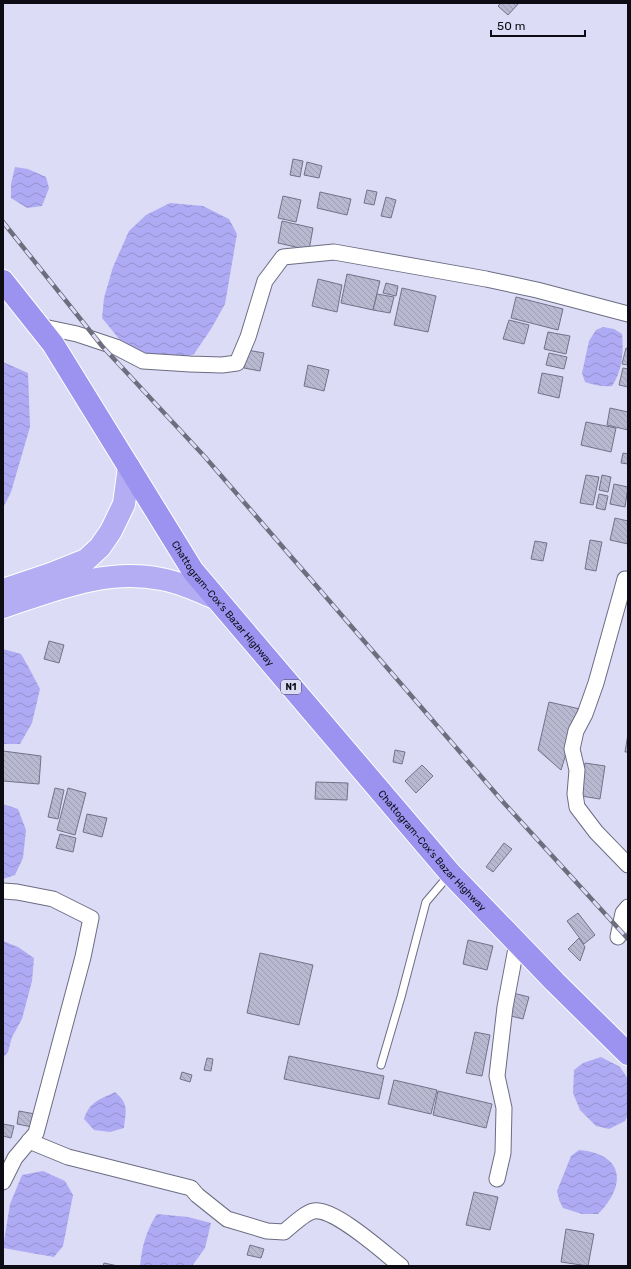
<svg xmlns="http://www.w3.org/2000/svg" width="631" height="1269" font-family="Rubik,sans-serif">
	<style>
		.water { fill: url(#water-waves) }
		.building { fill: url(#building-back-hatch); stroke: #727289 }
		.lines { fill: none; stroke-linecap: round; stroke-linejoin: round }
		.service-casing { stroke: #6c6c83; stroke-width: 9 }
		.minor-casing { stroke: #6c6c83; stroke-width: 17 }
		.primary-casing { stroke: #fff; stroke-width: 24 }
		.trunk-casing { stroke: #fff; stroke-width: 24 }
		.service { stroke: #fff; stroke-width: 7 }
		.minor { stroke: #fff; stroke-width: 15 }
		.primary { stroke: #b5adf4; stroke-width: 22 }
		.trunk { stroke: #9c92f0; stroke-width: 22 }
		.rail-casing { stroke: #6e6e7f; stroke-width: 4.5 }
		.rail { stroke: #dcdcf6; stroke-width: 3; stroke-dasharray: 9; stroke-linecap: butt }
		.labels { text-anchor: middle; stroke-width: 3; stroke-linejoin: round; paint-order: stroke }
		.shield { fill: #dcdcf6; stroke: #4b4a58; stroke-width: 1 }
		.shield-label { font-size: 9px; font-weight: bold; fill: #0d0c15 }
		.street-label { font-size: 10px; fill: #0d0c15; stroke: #dcdcf6 }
	</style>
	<defs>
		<pattern id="water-waves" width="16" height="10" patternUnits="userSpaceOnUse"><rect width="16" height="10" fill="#aeaaf3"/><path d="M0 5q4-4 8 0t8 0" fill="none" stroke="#9491cf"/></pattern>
		<pattern id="building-back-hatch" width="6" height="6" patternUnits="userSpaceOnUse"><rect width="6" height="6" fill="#b8b8d1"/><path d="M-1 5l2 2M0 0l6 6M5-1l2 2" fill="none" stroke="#9d9db3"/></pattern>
	</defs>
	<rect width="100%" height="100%" fill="#dcdcf6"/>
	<!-- water -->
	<g class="water">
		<path d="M 15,167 L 28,169 L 46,177 L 49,188 L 42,206 L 27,208 L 11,198 L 11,184 Z"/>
		<path d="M 170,203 L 203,206 L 229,219 L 237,234 L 225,304 L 211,329 L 194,354 L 175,361 L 148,359 L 120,340 L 102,318 L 104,298 L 113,267 L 129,231 L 146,215 Z"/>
		<path d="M 603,327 L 614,329 L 622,334 C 624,351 622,372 612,386 C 602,387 594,385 585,382 L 582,373 L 589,341 L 596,330 Z"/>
		<path d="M 3,362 L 28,373 L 30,427 L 11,492 L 3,508 Z"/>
		<path d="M 3,649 L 21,654 L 29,668 L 40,689 L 32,723 L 20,744 L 3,744 Z"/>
		<path d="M 3,804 L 18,809 L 26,830 L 23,858 L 15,875 L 3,879 Z"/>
		<path d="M 3,941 L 18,947 L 34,958 L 32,981 L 22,1019 L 12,1037 L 8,1052 L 3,1058 Z"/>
		<path d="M 601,1057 L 620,1067 L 628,1079 L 628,1115 L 625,1121 L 609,1129 L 596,1126 L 580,1110 L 573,1093 L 574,1070 L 583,1063 Z"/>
		<path d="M 115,1092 C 129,1104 126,1110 124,1128 L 110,1132 L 94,1130 L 84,1119 C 90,1101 99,1100 115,1092 Z"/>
		<path d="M 579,1150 C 624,1154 627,1185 598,1214 L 582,1214 L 563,1208 L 559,1200 L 557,1191 L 571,1156 Z"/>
		<path d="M 43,1171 L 65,1181 L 73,1195 L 63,1246 L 54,1257 L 3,1248 L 10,1204 L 22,1175 Z"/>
		<path d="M 157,1214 L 188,1217 L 211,1223 L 205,1248 L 192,1266 L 140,1266 C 142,1246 146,1231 157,1214 Z"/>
	</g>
	<!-- building -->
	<g class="building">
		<path d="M 501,3 L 519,3 L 508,15 L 498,6 Z"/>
		<path d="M 293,159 L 303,161 L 300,177 L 290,175 Z"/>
		<path d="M 307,162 L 322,166 L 319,178 L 304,175 Z"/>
		<path d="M 367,190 L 377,192 L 374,205 L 364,203 Z"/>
		<path d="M 320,192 L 351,199 L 347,215 L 317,208 Z"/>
		<path d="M 283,196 L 301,200 L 296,222 L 278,218 Z"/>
		<path d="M 386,197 L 396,200 L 391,218 L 381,216 Z"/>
		<path d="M 282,221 L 313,228 L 309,250 L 278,243 Z"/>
		<path d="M 347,274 L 380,281 L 373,310 L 341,303 Z"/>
		<path d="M 318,279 L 342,285 L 337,312 L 312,306 Z"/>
		<path d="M 386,283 L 398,286 L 396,296 L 383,293 Z"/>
		<path d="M 402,288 L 436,296 L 428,332 L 394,325 Z"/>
		<path d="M 377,294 L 394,297 L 390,313 L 373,310 Z"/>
		<path d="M 516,297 L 563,309 L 558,330 L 511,318 Z"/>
		<path d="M 509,320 L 529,325 L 524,344 L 503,339 Z"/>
		<path d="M 548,332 L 570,336 L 566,354 L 544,349 Z"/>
		<path d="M 626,348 L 628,349 L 628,365 L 622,364 Z"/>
		<path d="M 247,350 L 264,353 L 260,371 L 244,368 Z"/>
		<path d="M 549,353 L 567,357 L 564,369 L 546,365 Z"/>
		<path d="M 308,365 L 329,370 L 324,391 L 304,386 Z"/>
		<path d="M 623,368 L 628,369 L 628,387 L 619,385 Z"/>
		<path d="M 542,373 L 563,377 L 559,398 L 538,393 Z"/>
		<path d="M 610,408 L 628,412 L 628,430 L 607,425 Z"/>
		<path d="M 586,422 L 616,428 L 611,452 L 581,445 Z"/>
		<path d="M 623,453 L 628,454 L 628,464 L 621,463 Z"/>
		<path d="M 586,475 L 599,477 L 593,505 L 580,503 Z"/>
		<path d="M 602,475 L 611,477 L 608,492 L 599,490 Z"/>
		<path d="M 614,484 L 628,487 L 625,507 L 610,504 Z"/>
		<path d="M 599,494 L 608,496 L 605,510 L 596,508 Z"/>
		<path d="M 615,518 L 628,521 L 628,544 L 610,540 Z"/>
		<path d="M 590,540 L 602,542 L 596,571 L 585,569 Z"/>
		<path d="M 535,541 L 547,543 L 543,561 L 531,559 Z"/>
		<path d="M 49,641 L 64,645 L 59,663 L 44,659 Z"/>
		<path d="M 549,702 L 580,709 L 561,770 L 538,750 Z"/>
		<path d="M 628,734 L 628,752 L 625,752 Z"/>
		<path d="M 395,750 L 405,752 L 402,764 L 393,762 Z"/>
		<path d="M 3,751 L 41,756 L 39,784 L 3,781 Z"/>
		<path d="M 585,763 L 605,766 L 600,799 L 581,796 Z"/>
		<path d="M 422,765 L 433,776 L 416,793 L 405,781 Z"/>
		<path d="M 316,782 L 348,783 L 347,800 L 315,799 Z"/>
		<path d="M 55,788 L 64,790 L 58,819 L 48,817 Z"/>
		<path d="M 68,788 L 86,793 L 75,835 L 57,830 Z"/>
		<path d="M 87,814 L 107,818 L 102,837 L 83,832 Z"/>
		<path d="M 60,834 L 76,838 L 73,852 L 56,848 Z"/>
		<path d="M 504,843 L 512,849 L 493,872 L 486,867 Z"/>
		<path d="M 578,913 L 595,935 L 584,944 L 567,921 Z"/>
		<path d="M 579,938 L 585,947 L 580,961 L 568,949 Z"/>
		<path d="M 468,940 L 493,946 L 487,970 L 463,964 Z"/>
		<path d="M 260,953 L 313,965 L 299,1025 L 247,1013 Z"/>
		<path d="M 513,993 L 529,997 L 523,1019 L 507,1015 Z"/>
		<path d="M 475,1032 L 490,1035 L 482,1076 L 466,1073 Z"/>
		<path d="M 289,1056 L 384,1076 L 379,1099 L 284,1079 Z"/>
		<path d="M 207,1058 L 213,1059 L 211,1071 L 204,1070 Z"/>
		<path d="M 182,1072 L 192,1075 L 190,1082 L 180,1079 Z"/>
		<path d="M 394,1080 L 437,1090 L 431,1114 L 388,1104 Z"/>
		<path d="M 438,1091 L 492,1104 L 486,1128 L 433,1115 Z"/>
		<path d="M 19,1111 L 35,1114 L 32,1127 L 17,1124 Z"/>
		<path d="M 3,1124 L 14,1126 L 11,1138 L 3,1136 Z"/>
		<path d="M 474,1192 L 498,1197 L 490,1230 L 466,1225 Z"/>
		<path d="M 566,1229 L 594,1234 L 588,1266 L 561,1262 Z"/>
		<path d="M 250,1245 L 264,1249 L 261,1258 L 247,1255 Z"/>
		<path d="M 104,1263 L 118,1266 L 103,1266 Z"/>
	</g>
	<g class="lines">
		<!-- service casing -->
		<g class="service-casing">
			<path id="service" d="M 381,1065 L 401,997 L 426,902 L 449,875"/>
		</g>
		<!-- minor casing -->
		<g class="minor-casing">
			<g id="minor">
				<path d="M 39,326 L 77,334 L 116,347 L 143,361 L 190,364 L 222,365 L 237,363 L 248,337 L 265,281 L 283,257 L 334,252 L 486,279 L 537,290 L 628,314"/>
				<path d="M 625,579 L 596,683 L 585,714 L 576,731 L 572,749 L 577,770 L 575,794 L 577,807 L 596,832 L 628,865"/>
				<path d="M 3,891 L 17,892 L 53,899 L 91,918 L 83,957 L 36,1133 L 15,1158 L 3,1182"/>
				<path d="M 618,937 L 623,913 L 628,907"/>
				<path d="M 29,1141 L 68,1157 L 191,1188 L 197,1195 L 227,1219 L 267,1231 L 284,1232 C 291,1226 306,1212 314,1211 C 335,1208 384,1253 401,1266"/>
				<path d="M 497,1179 L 503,1153 L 504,1108 L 497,1076 L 505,1007 L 517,943"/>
			</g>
		</g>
		<!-- primary casing -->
		<g class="primary-casing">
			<g id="primary">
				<path d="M 3,590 L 51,574 L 86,560 L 100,547 L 111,531 L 124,504 L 129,467"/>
				<path d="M 3,607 C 54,590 106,568 161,579 C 180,582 198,591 215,598"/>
			</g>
		</g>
		<!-- trunk casing -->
		<g class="trunk-casing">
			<g id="trunk">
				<path id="s1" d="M 3,281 L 53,344 L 193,571 L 450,873 L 555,982 L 628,1054"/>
			</g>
		</g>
		<!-- service -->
		<use href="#service" class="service"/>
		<!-- minor -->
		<use href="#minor" class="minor"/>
		<!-- primary -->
		<use href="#primary" class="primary"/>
		<!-- trunk -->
		<use href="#trunk" class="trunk"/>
		<!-- rail casing -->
		<g class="rail-casing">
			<path id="rail" d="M 3,222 L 102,346 L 205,457 L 504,803 L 628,939"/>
		</g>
		<!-- rail -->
		<use href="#rail" class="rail"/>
	</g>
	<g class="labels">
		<!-- shield labels -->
		<rect class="shield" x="281" y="680" width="20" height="14" rx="3"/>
		<g class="shield-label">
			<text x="291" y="690">N1</text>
		</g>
		<!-- street labels -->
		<g class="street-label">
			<text dy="4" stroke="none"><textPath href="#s1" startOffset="391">Chattogram-Cox's Bazar Highway</textPath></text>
			<text dy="4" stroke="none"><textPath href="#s1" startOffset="715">Chattogram-Cox's Bazar Highway</textPath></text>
		</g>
	</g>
	<!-- border -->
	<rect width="631" height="1269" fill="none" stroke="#0d0c15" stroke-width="8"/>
	<!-- scale -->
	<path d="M491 30v6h94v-6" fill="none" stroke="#0d0c15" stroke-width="2"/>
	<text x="497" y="30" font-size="12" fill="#0d0c15" stroke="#dcdcf6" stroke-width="3" paint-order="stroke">50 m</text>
</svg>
